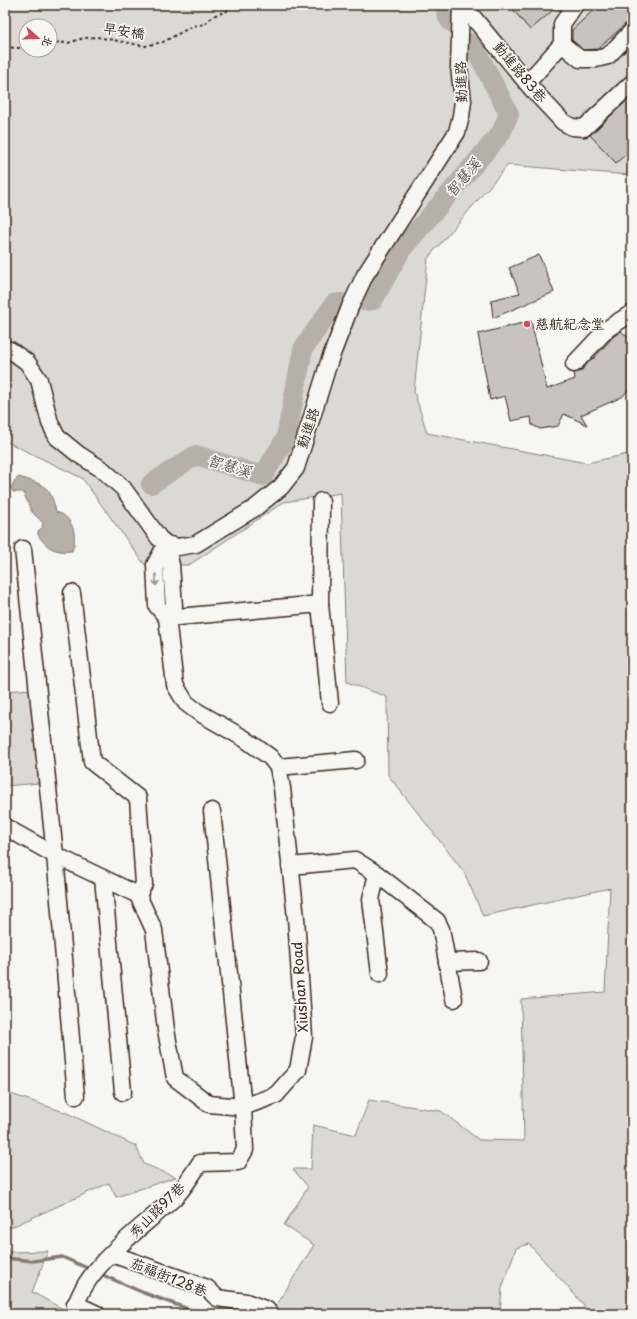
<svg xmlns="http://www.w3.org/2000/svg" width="637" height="1319" font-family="'Playpen Sans','LXGW WenKai TC',sans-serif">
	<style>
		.green { fill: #dad9d3; stroke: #8a8278; fill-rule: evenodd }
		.water { fill: #b6b0a9; stroke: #857a71 }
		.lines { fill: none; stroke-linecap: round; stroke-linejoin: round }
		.stream { stroke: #857a71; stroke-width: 3.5 }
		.river { stroke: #b6b0a9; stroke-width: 20 }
		.building { fill: #c8c3be; stroke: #3b2a1e }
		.minor-casing { stroke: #3b2a1e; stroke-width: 19 }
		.path { stroke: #3b2a1e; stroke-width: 2; stroke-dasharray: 3 3; stroke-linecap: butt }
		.minor { stroke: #f6f6f2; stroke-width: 16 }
		.oneway { stroke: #989088 }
		.poi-dot { fill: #d1495b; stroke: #f6f6f2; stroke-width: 1.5 }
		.labels { text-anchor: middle; stroke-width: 3.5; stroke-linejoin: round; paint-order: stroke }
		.street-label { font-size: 14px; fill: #3b2a1e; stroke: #f6f6f2 }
		.poi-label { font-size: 14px; fill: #3b2a1e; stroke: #f6f6f2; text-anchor: start }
		.water-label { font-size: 15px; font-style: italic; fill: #605248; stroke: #f6f6f2 }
	</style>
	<rect width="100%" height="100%" fill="#f6f6f2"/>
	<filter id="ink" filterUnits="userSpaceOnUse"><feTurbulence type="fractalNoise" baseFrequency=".025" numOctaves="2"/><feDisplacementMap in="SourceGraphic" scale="8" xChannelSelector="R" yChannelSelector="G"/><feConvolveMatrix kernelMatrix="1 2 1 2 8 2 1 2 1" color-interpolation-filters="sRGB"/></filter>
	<g filter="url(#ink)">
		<!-- green -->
		<g class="green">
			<path d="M 5,5 L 632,5 L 632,179 L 629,175 L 508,165 L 428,258 L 414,391 L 427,433 L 587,463 L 632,453 L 632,1314 L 585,1314 L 584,1305 L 529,1244 L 516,1248 L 502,1288 L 500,1314 L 218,1314 L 229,1292 L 276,1306 L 314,1245 L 284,1225 L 308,1187 L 293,1169 L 311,1169 L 313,1125 L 356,1135 L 369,1100 L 441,1111 L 479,1140 L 524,1141 L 521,999 L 605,992 L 610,888 L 483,916 L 464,872 L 388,775 L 387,697 L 347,682 L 341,493 L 284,502 L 189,565 L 145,565 L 82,478 L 5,441 ZM 26,26 L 50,26 L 50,50 L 26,50 Z"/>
			<path d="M 32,689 L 40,783 L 5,786 L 5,691 Z"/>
			<path d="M 5,1092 L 67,1113 L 136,1146 L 144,1164 L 176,1177 L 116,1197 L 109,1183 L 5,1230 Z"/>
			<path d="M 5,1240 L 9,1252 L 48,1251 L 32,1292 L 72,1314 L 5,1314 Z"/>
		</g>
		<!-- water -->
		<path class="water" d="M 19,477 C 44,485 50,484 56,512 C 73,516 78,536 72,551 C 55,553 47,548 38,535 L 38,531 L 42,528 L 43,523 L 32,512 L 23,492 L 13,492 L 11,488 L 15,480 Z"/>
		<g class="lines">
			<!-- stream -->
			<g class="stream">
				<path d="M 5,1258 L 33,1261 L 62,1257 L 85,1267"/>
				<path d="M 105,1276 L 144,1293 L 202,1314"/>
			</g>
			<!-- river -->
			<g class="river">
				<path d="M 445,5 L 447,16 L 451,22"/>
				<path d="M 364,301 L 373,300 L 401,250 L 501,133 L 509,114 L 478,54 L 469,43"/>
				<path d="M 151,484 L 196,455 L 263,476 L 286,438 L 303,349 L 334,304 L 341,303"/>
			</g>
		</g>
		<!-- building -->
		<g class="building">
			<path d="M 509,5 L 559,5 L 530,30 Z"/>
			<path d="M 599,5 L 632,5 L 632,18 L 598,49 L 583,50 L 572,40 L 572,30 Z"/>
			<path d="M 632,96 L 632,149 L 616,163 L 590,135 Z"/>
			<path d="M 539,255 L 554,292 L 493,318 L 491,300 L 520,293 L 509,268 Z"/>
			<path d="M 531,321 L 547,389 L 575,379 L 574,373 L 581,371 L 592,358 L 593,359 L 614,336 L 621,331 L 632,341 L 632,386 L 622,397 L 581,415 L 587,425 L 564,414 L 558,426 L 540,429 L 532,425 L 531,417 L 511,421 L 505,396 L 490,400 L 478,334 Z"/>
		</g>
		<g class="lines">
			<!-- minor casing -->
			<g class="minor-casing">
				<g id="minor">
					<path d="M 463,5 L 532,89 L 563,122 L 572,127 L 584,128 L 632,83"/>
					<path d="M 562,44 L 580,59 L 596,59 L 608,56 L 632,31"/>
					<path d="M 527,83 L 562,44 L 562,24 L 575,5"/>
					<path d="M 5,349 L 10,350 L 27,362 L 39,380 L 50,423 L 57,437 L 78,454 L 103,470 L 123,488 L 159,538 L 166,544 L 178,547 L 196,544 L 255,508 L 281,487 L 296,468 L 329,362 L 350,307 L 365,275 L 457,132 L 461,116 L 463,101 L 459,67 L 461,5"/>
					<path d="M 574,364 L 607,329 L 632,313"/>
					<path d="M 321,501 L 320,604 L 330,703"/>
					<path d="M 166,544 L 171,565 L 174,606 L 167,618"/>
					<path d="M 23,549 L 55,855 L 76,1096"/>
					<path d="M 72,593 L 92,762 L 138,798 L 144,884 L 138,895"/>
					<path d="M 167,618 L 320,604"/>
					<path d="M 278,767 L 356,760"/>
					<path d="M 5,827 L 55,855 L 138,895 L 154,930 L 166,1030 L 175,1078 L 209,1104 L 243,1107 L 276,1095 L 298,1070 L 304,1037 L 296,918 L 282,788 L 278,767 L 270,757 L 245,739 L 198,712 L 186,703 L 175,685 L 167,618 L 157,606 L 155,565 L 166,544"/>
					<path d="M 290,866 L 355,860 L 377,874 L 437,921 L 441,929 L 454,999"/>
					<path d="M 377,874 L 371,899 L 380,974"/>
					<path d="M 103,878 L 123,1092"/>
					<path d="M 447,962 L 479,961"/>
					<path d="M 112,1254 L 207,1288 L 217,1298 L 246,1302 L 267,1310 L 270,1314"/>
					<path d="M 75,1304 L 97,1314"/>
					<path d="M 74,1314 C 81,1267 145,1227 177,1195 C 186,1185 193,1173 200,1163 L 238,1162 L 245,1150 L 243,1107 L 212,811"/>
				</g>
			</g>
			<!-- path -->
			<g class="path">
				<path d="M 50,42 L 68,43 L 84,38 L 97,37 L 145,46 L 163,42 L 193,26 L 205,24 L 213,16 L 227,11 L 231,5"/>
				<path d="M 5,47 L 19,48 L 26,47"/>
			</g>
			<!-- minor -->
			<use href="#minor" class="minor"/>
		</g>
		<!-- one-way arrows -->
		<defs><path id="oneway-shaft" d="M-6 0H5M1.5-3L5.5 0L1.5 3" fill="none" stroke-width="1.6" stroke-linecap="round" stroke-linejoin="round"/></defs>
		<use class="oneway" href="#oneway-shaft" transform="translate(156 580) rotate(88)"/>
	</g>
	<!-- markers -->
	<circle class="poi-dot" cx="527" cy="324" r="4"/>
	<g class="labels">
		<!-- street labels -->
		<g class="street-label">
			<text transform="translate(124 31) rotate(8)" y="5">早安橋</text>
			<text transform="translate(520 72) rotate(50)" y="5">勤進路83巷</text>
			<text transform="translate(461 82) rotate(-92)" y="5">勤進路</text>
			<text transform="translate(308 428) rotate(-72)" y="5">勤進路</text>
			<text transform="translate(300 987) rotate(-94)" y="5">Xiushan Road</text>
			<text transform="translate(157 1210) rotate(-45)" y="5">秀山路97巷</text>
			<text transform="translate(169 1277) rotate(22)" y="5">茄福街128巷</text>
		</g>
		<!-- poi labels -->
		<g class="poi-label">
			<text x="535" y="329">慈航紀念堂</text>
		</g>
		<!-- water labels -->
		<g class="water-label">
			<text transform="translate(463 178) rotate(-50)" y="5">智慧溪</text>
			<text transform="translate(229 466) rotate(17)" y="5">智慧溪</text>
		</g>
	</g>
	<!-- margin -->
	<rect width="637" height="1319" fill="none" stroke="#f6f6f2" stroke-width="20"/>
	<rect x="10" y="10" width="617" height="1299" fill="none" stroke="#3b2a1e" stroke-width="1.5" filter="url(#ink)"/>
	<!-- north arrow -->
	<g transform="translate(38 38) rotate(110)"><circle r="19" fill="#f6f6f2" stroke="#aba49d"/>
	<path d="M0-3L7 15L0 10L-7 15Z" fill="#d1495b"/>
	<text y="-6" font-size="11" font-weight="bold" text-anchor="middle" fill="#3b2a1e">北</text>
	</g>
</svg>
